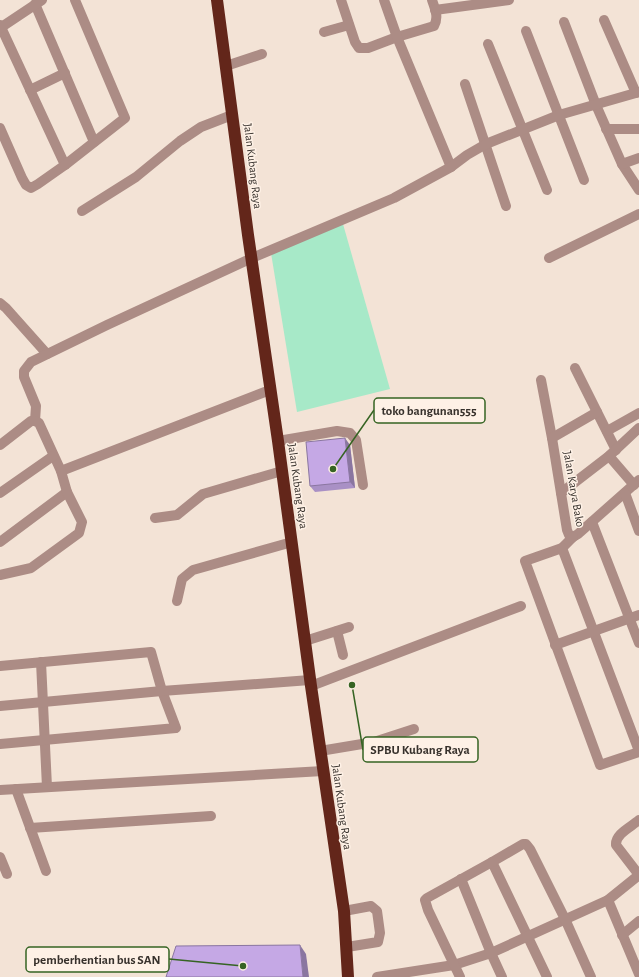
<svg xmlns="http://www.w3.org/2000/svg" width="639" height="977" font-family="'Alegreya Sans',sans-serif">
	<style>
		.green { fill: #a7e9c8 }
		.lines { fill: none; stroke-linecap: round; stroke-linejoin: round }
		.minor { stroke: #ac8c85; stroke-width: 10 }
		.highway { stroke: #63261a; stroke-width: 12 }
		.wall { fill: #a990c5 }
		.shaded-wall { fill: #8a76a0 }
		.building { fill: #c5a8e5; stroke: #8a76a0 }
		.labels { text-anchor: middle; stroke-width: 3; stroke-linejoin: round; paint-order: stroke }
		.street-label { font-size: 12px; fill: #37312c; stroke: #fef1e6 }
		.leader { fill: none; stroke: #366423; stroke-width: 1.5 }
		.callout-dot { fill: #366423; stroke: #fef1e6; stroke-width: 1.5 }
		.callout { fill: #fef1e6; stroke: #366423; stroke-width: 1.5 }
		.callout-label { font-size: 13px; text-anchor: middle; font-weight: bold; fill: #37312c }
	</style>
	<rect width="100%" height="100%" fill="#f3e3d6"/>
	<!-- green -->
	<path class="green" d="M 343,224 L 390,389 L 297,412 L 271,253 Z"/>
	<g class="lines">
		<!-- minor -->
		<g class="minor">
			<path d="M 341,0 L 355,42 L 359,48 L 368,48 L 397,37 L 434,26 C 439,17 435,9 432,0"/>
			<path d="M 384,0 L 397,37 L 451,167"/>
			<path d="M 35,4 L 94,142"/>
			<path d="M 435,10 L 509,0"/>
			<path d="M 604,20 L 636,93"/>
			<path d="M 564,22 L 596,105 L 622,164 L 639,190"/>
			<path d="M 0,25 L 65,165"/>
			<path d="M 0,28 L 42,0"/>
			<path d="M 526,31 L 584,180"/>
			<path d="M 324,32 L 349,25"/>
			<path d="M 488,44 L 547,190"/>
			<path d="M 226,66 L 262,54"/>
			<path d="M 465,84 L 506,206"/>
			<path d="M 30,90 L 65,73"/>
			<path d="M 0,128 L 22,178 L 26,185 L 31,188 L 38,184 L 65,165 L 125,118 L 75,0"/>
			<path d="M 606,129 L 639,129"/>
			<path d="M 622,164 L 639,158"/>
			<path d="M 82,211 L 136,177 L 180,141 L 201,127 L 232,115"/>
			<path d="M 549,258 L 639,214"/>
			<path d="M 0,303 L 6,308 L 47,354"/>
			<path d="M 575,368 L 616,450"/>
			<path d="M 541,380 L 552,438 L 567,530 L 569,535 L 573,537 L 578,534 L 639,480"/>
			<path d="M 35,421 L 36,406 L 24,377 L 24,371 L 31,362 L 107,325 L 252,258 L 394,198 L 451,167 L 467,155 L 486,144 L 559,115 L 639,92"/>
			<path d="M 607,431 L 639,413"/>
			<path d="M 552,438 L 597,412"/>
			<path d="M 278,441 L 337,431 L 350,433 L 356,440 L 363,485"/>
			<path d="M 0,445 L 31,421 L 35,421 L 39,423 L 61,471 L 270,390"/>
			<path d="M 609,456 L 634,485"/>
			<path d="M 0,493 L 53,456"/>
			<path d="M 561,493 L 609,456 L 639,428"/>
			<path d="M 625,493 L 639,531"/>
			<path d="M 155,518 L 177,515 L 203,494 L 282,471"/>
			<path d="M 592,522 L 639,643"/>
			<path d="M 573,537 L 562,548 L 525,561 L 600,765 L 639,752"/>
			<path d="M 0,542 L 67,492"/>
			<path d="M 562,548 L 639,751"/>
			<path d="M 0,575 L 31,568 L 79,533 L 82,522 L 67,492 L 61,471"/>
			<path d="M 177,601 L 182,579 L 193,570 L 292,542"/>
			<path d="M 337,631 L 343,655"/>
			<path d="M 305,641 L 349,627"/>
			<path d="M 555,645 L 639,615"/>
			<path d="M 41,662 L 47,787"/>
			<path d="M 0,666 L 151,652 L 162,691 L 176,728 L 0,744"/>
			<path d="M 311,686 L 521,606"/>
			<path d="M 0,706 L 162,691 L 310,680"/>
			<path d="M 320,751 L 374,742 L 414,729"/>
			<path d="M 16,789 L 46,871"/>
			<path d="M 0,790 L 323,771"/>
			<path d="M 30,828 L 211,816"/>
			<path d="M 0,857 L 7,874"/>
			<path d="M 492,862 L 547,977"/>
			<path d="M 639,875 L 616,845 C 615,834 631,827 639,820"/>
			<path d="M 461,879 L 491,953 L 502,977"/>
			<path d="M 608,900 L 639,974"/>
			<path d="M 344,911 L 371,906 L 377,911 L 380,933 L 378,942 L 347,947"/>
			<path d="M 622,935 L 639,921"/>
			<path d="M 377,977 L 454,965 L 491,953 L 608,900 L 639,875"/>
			<path d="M 460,977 L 428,910 L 425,900 L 427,898 L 492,862 L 523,844 L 526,844 L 530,849 L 565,919 L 591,977"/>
		</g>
		<!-- highway -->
		<path class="highway" d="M 217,0 L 248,235 L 278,441 L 311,686 L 344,911 L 348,977"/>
	</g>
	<!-- wall -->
	<path class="wall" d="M 350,445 L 355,488 L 315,492 L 310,486 Z"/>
	<!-- shaded-wall -->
	<g class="shaded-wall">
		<path d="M 345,438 L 350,445 L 355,488 L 350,482 Z"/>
		<path d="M 300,945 L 306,954 L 309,977 L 303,977 Z"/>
	</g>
	<!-- building -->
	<g class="building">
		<path d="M 345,438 L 350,482 L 310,486 L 306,442 Z"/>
		<path d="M 300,945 L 303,977 L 166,977 L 176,946 Z"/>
	</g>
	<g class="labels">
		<!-- street labels -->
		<g class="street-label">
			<text transform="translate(253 166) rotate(83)" y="4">Jalan Kubang Raya</text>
			<text transform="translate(298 486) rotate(82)" y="4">Jalan Kubang Raya</text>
			<text transform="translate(574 489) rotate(80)" y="4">Jalan Karya Bako</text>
			<text transform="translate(342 807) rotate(82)" y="4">Jalan Kubang Raya</text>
		</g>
	</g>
	<!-- callouts -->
	<path class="leader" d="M333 469L374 410M352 685L363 750M243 966L169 959"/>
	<g class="callout-dot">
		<circle cx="333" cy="469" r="4"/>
		<circle cx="352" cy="685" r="4"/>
		<circle cx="243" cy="966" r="4"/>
	</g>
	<g class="callout">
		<rect x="374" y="398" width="111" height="25" rx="4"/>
		<rect x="363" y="737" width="115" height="25" rx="4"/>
		<rect x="26" y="947" width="143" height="25" rx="4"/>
	</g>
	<g class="callout-label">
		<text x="429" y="415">toko bangunan555</text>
		<text x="420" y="754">SPBU Kubang Raya</text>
		<text x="97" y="964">pemberhentian bus SAN</text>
	</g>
</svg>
